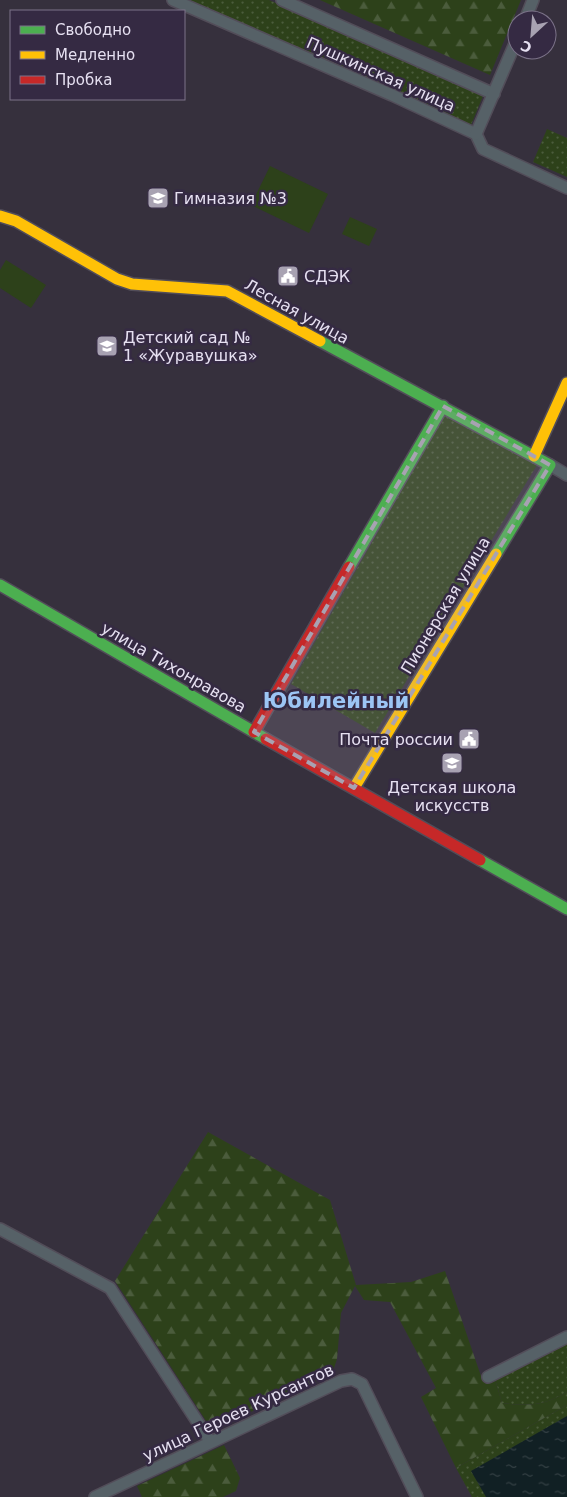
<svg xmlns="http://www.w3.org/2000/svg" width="567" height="1497" font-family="'DejaVu Sans',sans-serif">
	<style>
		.grass { fill: url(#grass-dots) }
		.forest { fill: url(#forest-firs) }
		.pitch { fill: #2d411a }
		.water { fill: url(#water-ripples) }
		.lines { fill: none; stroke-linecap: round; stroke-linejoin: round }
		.street-casing { stroke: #524d59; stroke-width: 14 }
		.fast-casing { stroke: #524d59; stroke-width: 14 }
		.slow-casing { stroke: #524d59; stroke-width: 14 }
		.jam-casing { stroke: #524d59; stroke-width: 14 }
		.street { stroke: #566167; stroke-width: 11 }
		.fast { stroke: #4caf50; stroke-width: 11 }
		.slow { stroke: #ffc107; stroke-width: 11 }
		.jam { stroke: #c62828; stroke-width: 11 }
		.marked { fill: #a8a2b2; fill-opacity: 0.2; stroke: #a8a2b2; stroke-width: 4; stroke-dasharray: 10 6; stroke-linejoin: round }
		.labels { text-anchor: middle; stroke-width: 5; stroke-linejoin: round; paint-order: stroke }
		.street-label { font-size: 16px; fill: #e6e0f1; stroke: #352a43 }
		.poi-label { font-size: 16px; fill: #e6e0f1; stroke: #352a43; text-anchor: start }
		.district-label { font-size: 21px; font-weight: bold; fill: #9cc5f4; stroke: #352a43 }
	</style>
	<defs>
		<pattern id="grass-dots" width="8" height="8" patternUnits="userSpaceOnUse" patternTransform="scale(1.25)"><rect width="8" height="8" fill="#2d411a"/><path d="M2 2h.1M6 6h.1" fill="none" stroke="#4b5c3c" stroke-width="1.8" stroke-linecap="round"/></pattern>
		<pattern id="forest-firs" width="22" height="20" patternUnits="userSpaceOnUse" patternTransform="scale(1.25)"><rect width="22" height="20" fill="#2d411a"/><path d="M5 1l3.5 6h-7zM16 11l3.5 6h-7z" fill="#4b5c3c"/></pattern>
		<pattern id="water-ripples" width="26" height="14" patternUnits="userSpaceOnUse" patternTransform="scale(1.25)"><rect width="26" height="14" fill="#112024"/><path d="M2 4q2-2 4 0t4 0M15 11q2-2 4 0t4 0" fill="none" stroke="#344044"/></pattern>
	</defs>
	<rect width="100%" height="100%" fill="#36303d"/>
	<!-- grass -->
	<g class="grass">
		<path d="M 187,0 L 269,0 L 483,96 L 471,125 L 395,89 Z"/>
		<path d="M 547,129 L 567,138 L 567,177 L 533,162 Z"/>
		<path d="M 446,413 L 537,465 L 375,733 L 291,684 Z"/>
		<path d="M 567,1340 L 567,1392 C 543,1406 529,1406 502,1403 L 494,1376 Z"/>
		<path d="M 567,1405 L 567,1497 L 472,1497 L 456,1468 Z"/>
	</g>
	<!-- forest -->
	<g class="forest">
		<path d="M 320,0 L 521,0 L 490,75 Z"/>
		<path d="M 208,1132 L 330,1200 L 356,1285 L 411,1282 L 445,1271 L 482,1379 L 494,1376 L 502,1403 C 529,1406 543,1406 567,1392 L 567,1405 L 456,1468 L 421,1397 L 436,1388 L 390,1302 L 364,1300 L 355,1286 L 341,1313 L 337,1359 L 332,1374 L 212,1430 L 115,1281 Z"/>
		<path d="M 224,1445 L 240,1478 L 236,1491 L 223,1497 L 142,1497 L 137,1486 Z"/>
	</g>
	<!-- pitch -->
	<g class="pitch">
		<path d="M 270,166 L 328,194 L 309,233 L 251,205 Z"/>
		<path d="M 350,217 L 377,229 L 369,246 L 342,234 Z"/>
		<path d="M 6,260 L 46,285 L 31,308 L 0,288 L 0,270 Z"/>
	</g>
	<!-- water -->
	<path class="water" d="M 567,1416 L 567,1497 L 486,1497 L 471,1471 Z"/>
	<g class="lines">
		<!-- street casing -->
		<g class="street-casing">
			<g id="street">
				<path d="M 173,0 L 392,95 L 476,134 L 483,149 L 567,188"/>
				<path d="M 282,0 L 494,94"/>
				<path d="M 525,20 L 533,0"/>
				<path d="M 476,134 L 517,39"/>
				<path d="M 550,465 L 567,475"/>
				<path d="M 0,1229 L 110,1288 L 210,1441"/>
				<path d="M 488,1377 L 567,1337"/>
				<path d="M 95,1497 L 341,1381 L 352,1379 L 362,1384 L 417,1497"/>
			</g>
		</g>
		<!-- fast casing -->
		<g class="fast-casing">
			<g id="fast">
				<path d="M 320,341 L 550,465 L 496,554"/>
				<path d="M 349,567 L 443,406"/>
				<path d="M 0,585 L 266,739"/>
				<path d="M 480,860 L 567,909"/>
			</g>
		</g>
		<!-- slow casing -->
		<g class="slow-casing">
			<g id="slow">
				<path d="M 0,216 L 16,221 L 117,279 L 132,284 L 227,291 L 320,341"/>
				<path d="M 534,456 L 567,383"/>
				<path d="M 354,788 L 496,554"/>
			</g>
		</g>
		<!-- jam casing -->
		<g class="jam-casing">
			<g id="jam">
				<path d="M 254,732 L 349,567"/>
				<path d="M 266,739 L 480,860"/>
			</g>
		</g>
		<!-- street -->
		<use href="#street" class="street"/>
		<!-- fast -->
		<use href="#fast" class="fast"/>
		<!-- slow -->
		<use href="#slow" class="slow"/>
		<!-- jam -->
		<use href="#jam" class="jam"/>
	</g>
	<!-- marked area -->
	<path class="marked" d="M 443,406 L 550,465 L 354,788 L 254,732 Z"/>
	<!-- icons -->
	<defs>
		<g id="school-square" transform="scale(1.125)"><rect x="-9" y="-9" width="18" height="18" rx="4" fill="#a8a2b2" stroke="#352a43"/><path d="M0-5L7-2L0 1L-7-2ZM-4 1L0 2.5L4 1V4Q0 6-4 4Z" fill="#fff"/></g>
		<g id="civic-square" transform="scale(1.125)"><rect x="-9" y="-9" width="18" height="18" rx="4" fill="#a8a2b2" stroke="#352a43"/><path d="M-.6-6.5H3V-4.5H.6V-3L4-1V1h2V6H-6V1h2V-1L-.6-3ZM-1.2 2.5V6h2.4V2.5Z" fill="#fff"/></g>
	</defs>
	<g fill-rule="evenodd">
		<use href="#school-square" x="158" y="198"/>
		<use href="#civic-square" x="288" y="276"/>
		<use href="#school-square" x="107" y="346"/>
		<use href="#civic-square" x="469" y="739"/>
		<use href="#school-square" x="452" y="763"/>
	</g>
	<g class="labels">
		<!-- street labels -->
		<g class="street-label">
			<text transform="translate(381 74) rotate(24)" y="6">Пушкинская улица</text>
			<text transform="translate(297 311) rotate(29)" y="6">Лесная улица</text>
			<text transform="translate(445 605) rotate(-59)" y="6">Пионерская улица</text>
			<text transform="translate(174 667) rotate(30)" y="6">улица Тихонравова</text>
			<text transform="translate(238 1412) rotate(-25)" y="6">улица Героев Курсантов</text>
		</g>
		<!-- poi labels -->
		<g class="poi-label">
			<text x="174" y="204">Гимназия №3</text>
			<text x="304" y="282">СДЭК</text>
			<text x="123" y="343">Детский сад №<tspan x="123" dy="18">1 «Журавушка»</tspan></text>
			<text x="453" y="745" text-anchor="end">Почта россии</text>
			<text x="452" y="793" text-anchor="middle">Детская школа<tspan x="452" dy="18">искусств</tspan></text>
		</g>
		<!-- district labels -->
		<g class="district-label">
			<text x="336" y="708">Юбилейный</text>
		</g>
	</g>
	<!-- legend -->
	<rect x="10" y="10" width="175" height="90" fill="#352a43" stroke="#7c7389"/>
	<rect x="20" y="26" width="25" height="8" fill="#4caf50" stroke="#7c7389"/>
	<text x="55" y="35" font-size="15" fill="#e6e0f1">Свободно</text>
	<rect x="20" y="51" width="25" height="8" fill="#ffc107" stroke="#7c7389"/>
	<text x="55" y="60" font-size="15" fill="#e6e0f1">Медленно</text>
	<rect x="20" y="76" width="25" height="8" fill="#c62828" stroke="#7c7389"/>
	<text x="55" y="85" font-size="15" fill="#e6e0f1">Пробка</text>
	<!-- north arrow -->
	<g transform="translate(532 35) rotate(206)"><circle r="24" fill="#352a43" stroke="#7c7389"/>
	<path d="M0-4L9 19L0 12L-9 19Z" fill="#a8a2b2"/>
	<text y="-8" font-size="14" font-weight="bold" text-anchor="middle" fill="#e6e0f1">С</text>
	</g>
</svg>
